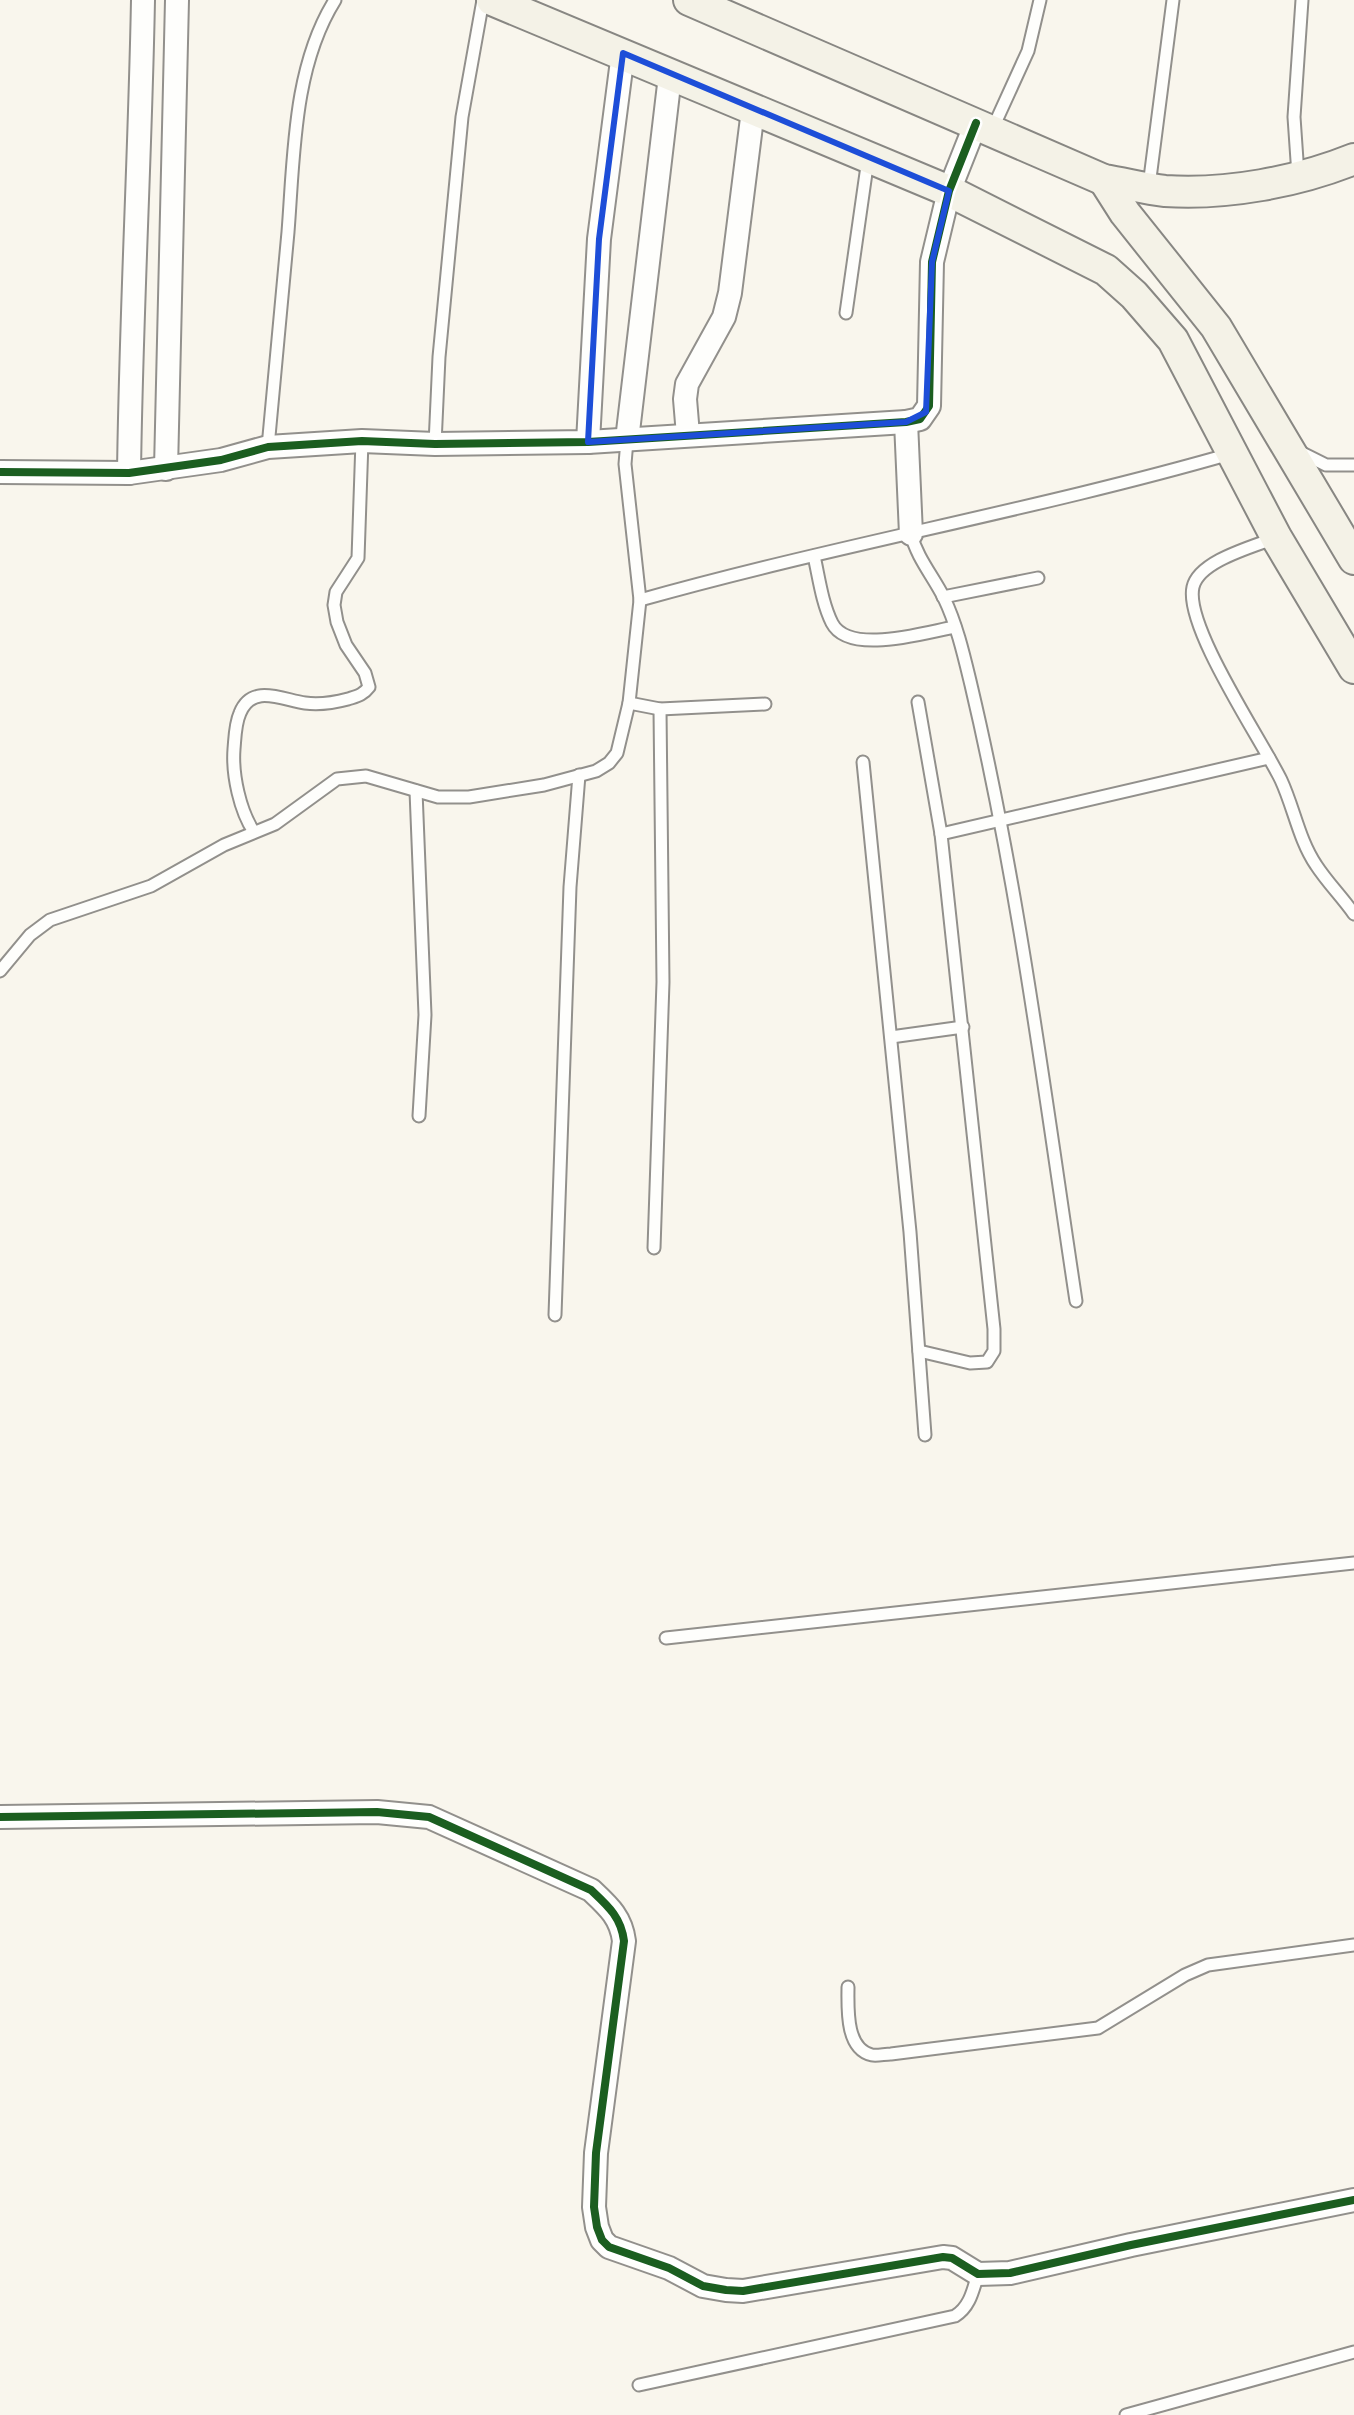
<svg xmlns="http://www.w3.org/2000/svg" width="1354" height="2415" font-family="'Source Serif 4',serif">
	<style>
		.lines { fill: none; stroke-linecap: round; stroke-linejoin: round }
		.lane-casing { stroke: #92908c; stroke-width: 15 }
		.street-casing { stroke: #92908c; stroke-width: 26 }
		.secondary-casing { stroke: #888783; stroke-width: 34 }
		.lane { stroke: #fefefc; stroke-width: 11 }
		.street { stroke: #fefefc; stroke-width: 22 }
		.secondary { stroke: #f4f2e7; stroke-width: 30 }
		.cycleway-casing { stroke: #fff; stroke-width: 13 }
		.cycleway { stroke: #1b5e20; stroke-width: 8 }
		.marked { fill: none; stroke: #1d4ed8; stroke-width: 6; stroke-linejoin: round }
	</style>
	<rect width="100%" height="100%" fill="#f9f6ed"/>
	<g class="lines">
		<!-- lane casing -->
		<g class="lane-casing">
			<g id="lane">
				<path d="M 992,130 L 1028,51 L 1040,0"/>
				<path d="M 1298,175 L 1294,117 L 1302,0"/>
				<path d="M 1149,186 L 1173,0"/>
				<path d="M 846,313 L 868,159"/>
				<path d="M 435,444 L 439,357 L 462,117 L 483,0"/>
				<path d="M 268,447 C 275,375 281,304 288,232 C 294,156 293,67 335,0"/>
				<path d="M 1298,451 L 1326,465 L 1354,465"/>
				<path d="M 911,534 C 917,558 933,576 944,598 C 957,625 964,656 971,685 C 1019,888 1045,1096 1076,1301"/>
				<path d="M 1275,538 C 1252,547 1199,561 1193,587 C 1184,626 1261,739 1281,780 C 1294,808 1299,840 1316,865 C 1327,882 1342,897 1354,914"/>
				<path d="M 814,556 C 819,578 822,603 832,623 C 849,656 926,632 955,627"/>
				<path d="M 943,597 L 1038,578"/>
				<path d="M 640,600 C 835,545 1035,510 1230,454"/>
				<path d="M 918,702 L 941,834 L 994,1329 L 994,1351 L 987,1362 L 970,1363 L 919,1351"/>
				<path d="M 629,703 L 660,709 L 765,704"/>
				<path d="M 863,762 L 910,1232 L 925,1435"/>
				<path d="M 416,791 L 425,1015 L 419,1116"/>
				<path d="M 254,832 C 240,811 232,775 234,749 C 235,738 235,724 240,713 C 252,683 283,700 305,703 C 320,705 333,703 348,699 C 357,696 363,695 369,687 L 365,673 L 346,645 L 337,622 L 334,605 L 336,592 L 358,558 L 362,441"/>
				<path d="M 941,834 L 1269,758"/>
				<path d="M 0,971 L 30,935 L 50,920 L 151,886 L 224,845 L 275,824 L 337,779 L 366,776 L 438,797 L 469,797 L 544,785 L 596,771 L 609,763 L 617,753 L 629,703 L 640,600 L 625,464 L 627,440"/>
				<path d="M 891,1037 L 963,1027"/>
				<path d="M 654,1248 L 663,982 L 660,709"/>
				<path d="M 555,1315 L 570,887 L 579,775"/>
				<path d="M 666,1638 L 1354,1563"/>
				<path d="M 848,1987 C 848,2007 845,2049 872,2055 C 877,2056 885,2054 891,2054 L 1098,2028 L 1185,1975 L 1208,1965 L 1354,1945"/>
				<path d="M 639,2385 L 955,2316 C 970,2307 973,2290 978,2274"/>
				<path d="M 1126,2415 L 1354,2352"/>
			</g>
		</g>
		<!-- street casing -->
		<g class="street-casing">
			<g id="street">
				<path d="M 906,422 L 911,534"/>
				<path d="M 688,435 L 685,399 L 687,384 L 724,317 L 730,293 L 753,110"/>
				<path d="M 627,440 L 670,76"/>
				<path d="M 588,442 L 599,239 L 623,53"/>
				<path d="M 166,469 L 177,0"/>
				<path d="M 0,472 L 129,473 L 221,460 L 268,447 L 362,441 L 435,444 L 588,442 L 906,422 L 920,419 L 929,406 L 932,262 L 949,191 L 976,123"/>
				<path d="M 129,473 C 131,315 140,158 143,0"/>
				<path d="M 0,1817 L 377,1812 L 429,1817 L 591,1890 C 608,1906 621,1917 624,1941 L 596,2153 L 594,2207 L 597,2227 L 602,2240 L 609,2247 L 669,2268 L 703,2286 L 726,2290 L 743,2291 L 943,2257 L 952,2258 L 978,2274 L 1010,2273 L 1131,2245 L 1354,2200"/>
			</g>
		</g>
		<!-- secondary casing -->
		<g class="secondary-casing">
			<g id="secondary">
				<path d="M 492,0 L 949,191 L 1106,270 L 1134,295 L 1173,340 L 1276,537 L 1354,668"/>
				<path d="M 689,0 L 1104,180 C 1124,183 1145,189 1165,191 C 1227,195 1297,182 1354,159"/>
				<path d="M 1104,180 L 1125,213 L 1216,327 L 1354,559"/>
			</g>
		</g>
		<!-- lane -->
		<use href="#lane" class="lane"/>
		<!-- street -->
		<use href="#street" class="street"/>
		<!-- secondary -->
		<use href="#secondary" class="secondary"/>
		<!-- cycleway casing -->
		<g class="cycleway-casing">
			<g id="cycleway">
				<path d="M 0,472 L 129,473 L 221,460 L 268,447 L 362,441 L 435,444 L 588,442 L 906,422 L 920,419 L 929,406 L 932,262 L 949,191 L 976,123"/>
				<path d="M 0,1817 L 377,1812 L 429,1817 L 591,1890 C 608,1906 621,1917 624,1941 L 596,2153 L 594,2207 L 597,2227 L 602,2240 L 609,2247 L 669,2268 L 703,2286 L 726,2290 L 743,2291 L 943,2257 L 952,2258 L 978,2274 L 1010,2273 L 1131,2245 L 1354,2200"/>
			</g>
		</g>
		<!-- cycleway -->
		<use href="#cycleway" class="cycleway"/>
	</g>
	<!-- marked area -->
	<path class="marked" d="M 623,53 L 949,191 L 932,262 L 926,412 L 906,422 L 588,442 L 599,239 Z"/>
</svg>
